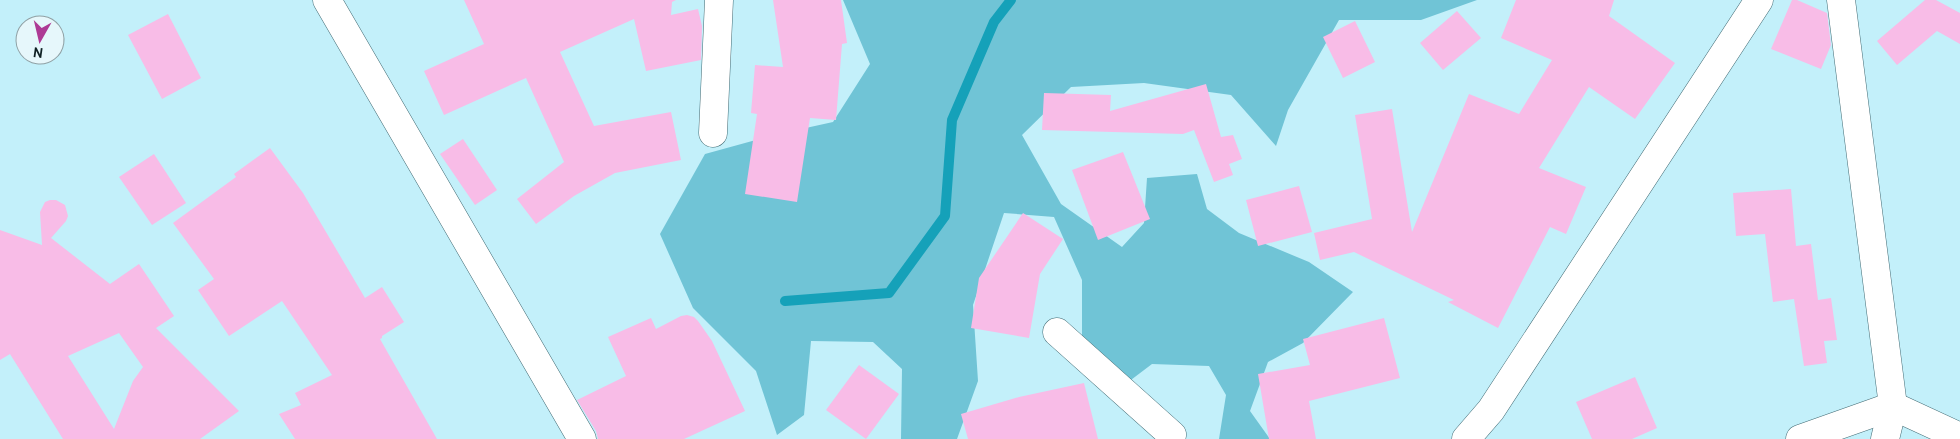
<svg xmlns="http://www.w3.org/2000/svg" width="1960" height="439" font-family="Overpass,sans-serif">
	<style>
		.green { fill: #70c4d6 }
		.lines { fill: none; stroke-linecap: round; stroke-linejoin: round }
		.stream { stroke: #15a1b9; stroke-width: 10 }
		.building { fill: #f8bce7; fill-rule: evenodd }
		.minor-casing { stroke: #426b74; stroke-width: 29 }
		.highway-casing { stroke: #426b74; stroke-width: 29 }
		.minor { stroke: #fff; stroke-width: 28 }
		.highway { stroke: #fff; stroke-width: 28 }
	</style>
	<rect width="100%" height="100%" fill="#c3f0fa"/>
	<!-- green -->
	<path class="green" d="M 843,0 L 1477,0 L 1421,20 L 1339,20 L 1288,110 L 1276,146 L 1231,95 L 1144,83 L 1071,87 L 1022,135 L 1061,204 L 1122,247 L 1144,223 L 1147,178 L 1197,174 L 1207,209 L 1239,233 L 1309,262 L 1353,292 L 1303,343 L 1268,362 L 1250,411 L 1270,439 L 1219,439 L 1226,395 L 1209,366 L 1152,364 L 1115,392 L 1082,348 L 1082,280 L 1054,217 L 1004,213 L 973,305 L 978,381 L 957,439 L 901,439 L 902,369 L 873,342 L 811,341 L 804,415 L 777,435 L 756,371 L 693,308 L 660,234 L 705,154 L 774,135 L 833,122 L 870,64 Z"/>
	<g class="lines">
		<!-- stream -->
		<path class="stream" d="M 785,301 L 889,293 L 945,216 L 952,120 L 994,22 L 1011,0"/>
	</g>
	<!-- building -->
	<g class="building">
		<path d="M 464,0 L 676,0 L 672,2 L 671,15 L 698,9 L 702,26 L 701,60 L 646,71 L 634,19 L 560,52 L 594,126 L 671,112 L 681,160 L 615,173 L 574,196 L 536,224 L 517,199 L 564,162 L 526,78 L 444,115 L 424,71 L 484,44 Z"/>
		<path d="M 773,0 L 841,0 L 847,43 L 842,44 L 836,120 L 810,118 L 797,202 L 745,194 L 757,114 L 751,113 L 755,65 L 783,67 Z"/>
		<path d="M 1516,0 L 1614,0 L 1609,16 L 1675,63 L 1635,119 L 1589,87 L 1539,168 L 1586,187 L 1566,234 L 1550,227 L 1498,328 L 1448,302 L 1454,300 L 1354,252 L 1320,260 L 1314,233 L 1372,219 L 1355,115 L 1392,109 L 1412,232 L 1469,94 L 1519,114 L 1552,60 L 1501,38 Z"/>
		<path d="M 1792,0 L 1797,0 L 1827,13 L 1831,45 L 1821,69 L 1771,49 Z"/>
		<path d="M 1925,0 L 1936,0 L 1960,13 L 1960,44 L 1937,31 L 1897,65 L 1877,41 Z"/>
		<path d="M 1457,11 L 1481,38 L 1443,70 L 1420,43 Z"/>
		<path d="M 168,14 L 201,78 L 162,99 L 128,35 Z"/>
		<path d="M 1355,21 L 1375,62 L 1343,78 L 1323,37 Z"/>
		<path d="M 1206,84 L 1221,137 L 1233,135 L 1242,159 L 1229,164 L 1233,175 L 1214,182 L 1194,130 L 1183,134 L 1042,130 L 1044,93 L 1111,95 L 1110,111 Z"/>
		<path d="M 463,139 L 497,190 L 475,205 L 440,154 Z"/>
		<path d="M 270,148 L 303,193 L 365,298 L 382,287 L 404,322 L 382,336 L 382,338 L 380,339 L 437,439 L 295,439 L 279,414 L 301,405 L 295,393 L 332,375 L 282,301 L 229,336 L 198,290 L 214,279 L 173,223 L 236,177 L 234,174 Z"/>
		<path d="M 1123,152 L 1150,219 L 1098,240 L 1072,170 Z"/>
		<path d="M 154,154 L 186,203 L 152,225 L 119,177 Z"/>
		<path d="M 1299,186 L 1312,232 L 1258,246 L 1246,200 Z"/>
		<path d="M 1791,189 L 1796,246 L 1811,244 L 1818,300 L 1831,298 L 1837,340 L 1824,341 L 1827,363 L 1804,366 L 1794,299 L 1773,302 L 1765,234 L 1736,236 L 1733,193 Z"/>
		<path d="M 50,200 L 56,200 L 65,205 L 68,216 L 66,221 L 51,238 L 110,284 L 139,264 L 174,316 L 156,328 L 239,411 L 200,439 L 63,439 L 10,354 L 0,360 L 0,230 L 42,245 L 40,212 L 45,202 ZM 119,333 L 143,367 L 133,381 L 114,429 L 68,356 Z"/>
		<path d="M 1023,213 L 1063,239 L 1040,274 L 1029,338 L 971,328 L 979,278 Z"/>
		<path d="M 687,315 L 694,317 L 698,321 L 712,341 L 745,411 L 684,439 L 598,439 L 596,431 L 577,400 L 626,376 L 608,337 L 651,318 L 656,329 L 681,316 Z"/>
		<path d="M 1384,318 L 1400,378 L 1309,401 L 1316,439 L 1269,439 L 1258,374 L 1310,365 L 1303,339 Z"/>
		<path d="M 859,365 L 899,394 L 866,439 L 826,410 Z"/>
		<path d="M 1635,377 L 1657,428 L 1632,439 L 1592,439 L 1576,402 Z"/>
		<path d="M 1084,383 L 1098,439 L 968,439 L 961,414 L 1019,397 Z"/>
	</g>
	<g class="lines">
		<!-- minor casing -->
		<g class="minor-casing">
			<g id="minor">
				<path d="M 1841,0 L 1893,406 L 1885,439"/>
				<path d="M 713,133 L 719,0"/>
				<path d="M 1057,332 L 1172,435 L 1171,439"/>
				<path d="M 1466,439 L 1491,410 L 1759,0"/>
				<path d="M 1800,439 L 1893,406 L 1960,437"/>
			</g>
		</g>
		<!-- highway casing -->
		<g class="highway-casing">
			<path id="highway" d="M 327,0 L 582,439"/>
		</g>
		<!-- minor -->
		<use href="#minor" class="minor"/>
		<!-- highway -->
		<use href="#highway" class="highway"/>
	</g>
	<!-- north arrow -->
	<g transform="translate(40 40) rotate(188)"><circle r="24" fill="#e6f7fb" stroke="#90a1a5"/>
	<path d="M0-4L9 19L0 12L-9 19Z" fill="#ad3a95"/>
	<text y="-8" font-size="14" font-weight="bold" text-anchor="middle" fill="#102124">N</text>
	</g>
</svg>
